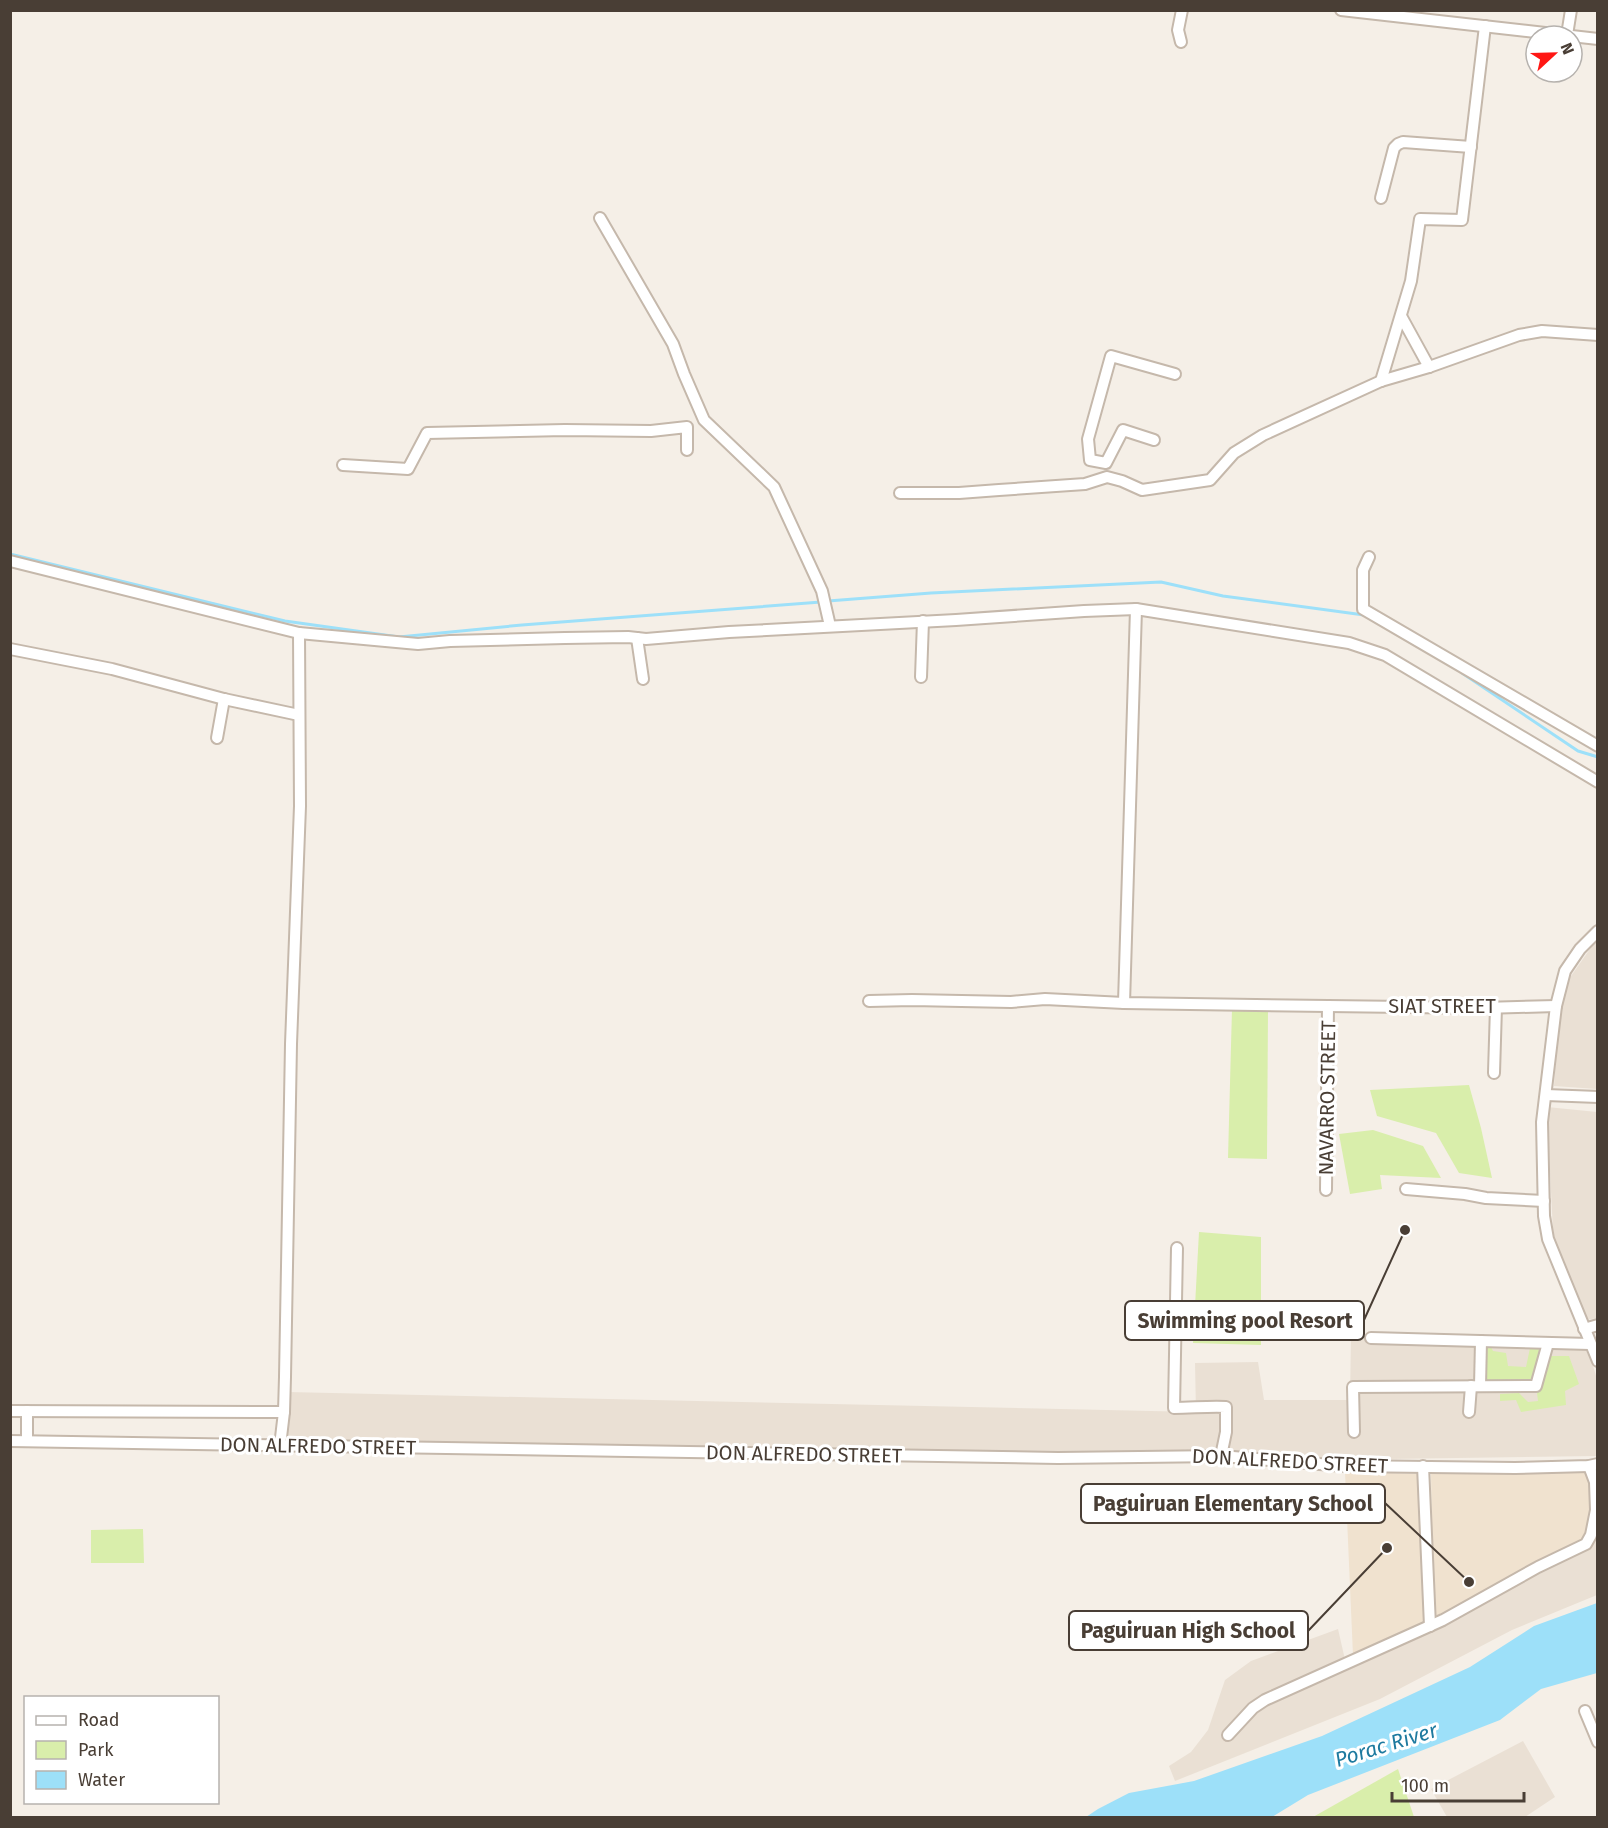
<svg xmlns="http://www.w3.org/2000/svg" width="1608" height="1828" font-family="'Fira Sans',sans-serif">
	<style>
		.residential { fill: #eae0d4 }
		.education { fill: #f0e2cf }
		.green { fill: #d9eeab }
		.water { fill: #9de0f9 }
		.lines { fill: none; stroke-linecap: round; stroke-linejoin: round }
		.stream { stroke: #9de0f9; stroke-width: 3 }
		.minor-casing { stroke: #c5b8ab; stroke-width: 14 }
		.minor { stroke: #fff; stroke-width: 10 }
		.labels { text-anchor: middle; stroke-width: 6; stroke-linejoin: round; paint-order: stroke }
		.street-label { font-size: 20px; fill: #493e35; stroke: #fff }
		.water-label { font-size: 21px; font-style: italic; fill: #1e7a9f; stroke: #fff }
		.leader { fill: none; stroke: #493e35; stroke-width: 2 }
		.callout-dot { fill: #493e35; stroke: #fff; stroke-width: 2 }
		.callout { fill: #fff; stroke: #493e35; stroke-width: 2 }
		.callout-label { font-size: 21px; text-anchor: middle; font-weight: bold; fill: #493e35 }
	</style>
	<rect width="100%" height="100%" fill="#f5efe7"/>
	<!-- residential -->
	<g class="residential">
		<path d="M 1597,939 L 1597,1089 L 1554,1086 L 1558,1021 L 1569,979 Z"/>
		<path d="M 1547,1107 L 1597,1112 L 1597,1318 L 1580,1321 L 1554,1253 Z"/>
		<path d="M 1351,1335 L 1581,1338 L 1593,1366 L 1598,1382 L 1597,1456 L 1388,1459 L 1072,1453 L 1023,1451 L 286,1441 L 288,1392 L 1196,1412 L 1195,1363 L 1258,1362 L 1264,1400 L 1350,1400 Z"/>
		<path d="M 1597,1522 L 1597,1595 L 1512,1630 L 1380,1699 L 1175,1781 L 1169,1766 L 1191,1752 L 1208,1730 L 1225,1680 L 1251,1661 L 1338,1629 L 1346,1664 L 1468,1610 L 1591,1545 Z"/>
		<path d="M 1523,1741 L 1555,1797 L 1525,1817 L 1447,1817 L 1431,1789 Z"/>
	</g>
	<!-- education -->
	<g class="education">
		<path d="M 1431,1471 L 1589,1471 L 1592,1505 L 1586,1536 L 1577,1544 L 1433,1619 Z"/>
		<path d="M 1345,1472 L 1424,1474 L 1427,1623 L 1353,1655 Z"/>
	</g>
	<!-- green -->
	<g class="green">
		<path d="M 1232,1009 L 1268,1010 L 1267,1159 L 1228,1158 Z"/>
		<path d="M 1469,1085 L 1481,1128 L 1492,1178 L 1459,1173 L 1436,1133 L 1377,1116 L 1370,1090 Z"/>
		<path d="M 1373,1130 L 1423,1146 L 1441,1178 L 1380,1175 L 1382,1189 L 1350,1194 L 1339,1134 Z"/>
		<path d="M 1199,1232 L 1261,1237 L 1261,1345 L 1193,1343 Z"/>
		<path d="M 1483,1347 L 1491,1347 L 1493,1351 L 1506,1353 L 1508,1366 L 1526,1367 L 1530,1348 L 1544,1349 L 1533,1384 L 1483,1382 Z"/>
		<path d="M 1550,1356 L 1569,1356 L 1579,1384 L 1565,1391 L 1566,1405 L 1521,1412 L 1516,1400 L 1500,1401 L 1500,1394 L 1519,1393 L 1528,1402 L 1538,1401 L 1537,1393 L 1548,1369 Z"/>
		<path d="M 143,1529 L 144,1563 L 91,1563 L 91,1530 Z"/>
		<path d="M 1398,1769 L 1414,1817 L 1313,1817 Z"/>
	</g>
	<!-- water -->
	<path class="water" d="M 1597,1603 L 1597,1673 L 1541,1689 L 1500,1720 L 1308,1795 L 1272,1817 L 1086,1817 L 1098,1809 L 1129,1793 L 1194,1781 L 1322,1736 L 1470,1667 L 1534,1626 Z"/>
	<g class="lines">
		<!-- stream -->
		<g class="stream">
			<path d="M 10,554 L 285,621 L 399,637 L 522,625 L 821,602"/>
			<path d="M 828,601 L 931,593 L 1161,582 L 1223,596 L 1364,615"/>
			<path d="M 1462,673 L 1578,751 L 1598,757"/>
		</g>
		<!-- minor casing -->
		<g class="minor-casing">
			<g id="minor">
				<path d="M 1341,10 L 1598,39"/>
				<path d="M 1567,35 L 1571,10"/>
				<path d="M 1181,42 L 1178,30 L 1182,10"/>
				<path d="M 1381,198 L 1394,148 L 1398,144 L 1403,142 L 1471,147"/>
				<path d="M 600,218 L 673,344 L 684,374 L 704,420 L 774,487 L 822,591 L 830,626"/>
				<path d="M 1401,316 L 1429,367"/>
				<path d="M 1381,381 L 1411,281 L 1420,219 L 1462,220 L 1485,26"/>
				<path d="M 1154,440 L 1123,430 L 1106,463 L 1090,460 L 1088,439 L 1111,356 L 1175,374"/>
				<path d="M 343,465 L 408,469 L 427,433 L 565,430 L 651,431 L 687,427 L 687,450"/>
				<path d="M 900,493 L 959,493 L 999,490 L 1085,484 L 1107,477 L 1122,481 L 1142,490 L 1210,480 L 1234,453 L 1263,435 L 1381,381 L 1429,367 L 1519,335 L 1542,331 L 1598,335"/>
				<path d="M 1369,557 L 1363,570 L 1363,609 L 1598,746"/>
				<path d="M 10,561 L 299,633 L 418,644 L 450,641 L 565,638 L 628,637 L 646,639 L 729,632 L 956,620 L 1084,611 L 1136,609 L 1349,643 L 1385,655 L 1598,782"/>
				<path d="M 637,638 L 643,679"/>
				<path d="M 10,649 L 112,669 L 224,699 L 299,715"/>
				<path d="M 921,677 L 923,621"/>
				<path d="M 217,738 L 224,699"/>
				<path d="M 1598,931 L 1580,949 L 1565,971 L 1556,1006 L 1542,1122 L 1544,1216 L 1548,1239 L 1598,1361"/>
				<path d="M 869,1001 L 912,1000 L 1011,1002 L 1045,999 L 1124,1003 L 1328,1006 L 1483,1008 L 1556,1006"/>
				<path d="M 1124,1003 L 1136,609"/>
				<path d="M 1494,1073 L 1496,1007"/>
				<path d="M 1546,1095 L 1598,1097"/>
				<path d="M 1406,1189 L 1465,1194 L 1486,1198 L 1544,1201"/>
				<path d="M 1326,1190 L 1328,1006"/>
				<path d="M 1177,1248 L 1174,1408 C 1192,1408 1209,1406 1226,1407 L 1226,1432 L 1221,1456"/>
				<path d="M 1584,1329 L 1598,1325"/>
				<path d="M 1371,1338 L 1590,1344"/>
				<path d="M 1480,1386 L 1481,1341"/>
				<path d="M 10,1411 L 284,1412"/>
				<path d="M 27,1411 L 27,1441"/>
				<path d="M 1469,1412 L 1471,1386"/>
				<path d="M 1354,1432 L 1353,1387 L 1536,1386 L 1548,1343"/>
				<path d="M 10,1441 L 1058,1458 L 1221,1456 L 1344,1466 L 1515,1468 L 1589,1466 L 1598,1464"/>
				<path d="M 280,1446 L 284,1412 L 285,1377 L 291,1044 L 300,806 L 299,633"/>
				<path d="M 1423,1466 L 1430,1626"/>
				<path d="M 1585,1711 L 1598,1742"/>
				<path d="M 1228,1735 L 1253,1708 L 1265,1700 L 1443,1620 L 1538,1567 L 1586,1544 L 1591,1535 L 1596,1510 L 1595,1482 L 1589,1466"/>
			</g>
		</g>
		<!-- minor -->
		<use href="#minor" class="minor"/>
	</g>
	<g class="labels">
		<!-- street labels -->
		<g class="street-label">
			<text x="1442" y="1013">SIAT STREET</text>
			<text transform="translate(1327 1098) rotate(-89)" y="7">NAVARRO STREET</text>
			<text transform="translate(318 1446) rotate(1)" y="7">DON ALFREDO STREET</text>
			<text transform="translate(804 1454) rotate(1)" y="7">DON ALFREDO STREET</text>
			<text transform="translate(1290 1461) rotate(3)" y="7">DON ALFREDO STREET</text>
		</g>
		<!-- water labels -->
		<g class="water-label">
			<text transform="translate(1386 1745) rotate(-17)" y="7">Porac River</text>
		</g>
	</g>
	<!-- callouts -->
	<path class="leader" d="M1405 1230L1364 1320M1469 1582L1385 1503M1387 1548L1308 1631"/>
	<g class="callout-dot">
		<circle cx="1405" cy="1230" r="6"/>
		<circle cx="1469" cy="1582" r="6"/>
		<circle cx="1387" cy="1548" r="6"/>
	</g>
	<g class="callout">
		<rect x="1125" y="1301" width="239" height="39" rx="6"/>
		<rect x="1081" y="1484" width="304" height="39" rx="6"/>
		<rect x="1069" y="1611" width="239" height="39" rx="6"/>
	</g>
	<g class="callout-label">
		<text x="1245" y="1328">Swimming pool Resort</text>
		<text x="1233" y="1511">Paguiruan Elementary School</text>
		<text x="1188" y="1638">Paguiruan High School</text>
	</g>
	<!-- border -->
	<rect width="1608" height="1828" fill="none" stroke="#493e35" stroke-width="24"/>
	<!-- legend -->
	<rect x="24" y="1696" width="195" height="108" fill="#ffffff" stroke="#b6b2ae" stroke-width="1.5"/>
	<rect x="36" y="1716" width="30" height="9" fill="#ffffff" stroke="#b6b2ae" stroke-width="1.5"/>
	<text x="78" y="1726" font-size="18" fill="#493e35">Road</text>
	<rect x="36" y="1741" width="30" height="18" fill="#d9eeab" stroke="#b6b2ae" stroke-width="1.5"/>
	<text x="78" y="1756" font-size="18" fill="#493e35">Park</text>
	<rect x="36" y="1771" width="30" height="18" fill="#9de0f9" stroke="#b6b2ae" stroke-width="1.5"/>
	<text x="78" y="1786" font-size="18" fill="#493e35">Water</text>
	<!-- north arrow -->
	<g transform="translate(1554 54) rotate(68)"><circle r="28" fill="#ffffff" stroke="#b6b2ae" stroke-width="1.5"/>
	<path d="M0-4.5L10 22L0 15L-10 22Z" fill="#ff1714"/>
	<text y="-9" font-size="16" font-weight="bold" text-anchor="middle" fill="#493e35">N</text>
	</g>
	<!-- scale -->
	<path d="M1392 1792v9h132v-9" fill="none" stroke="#493e35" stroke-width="3"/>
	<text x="1401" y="1792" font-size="18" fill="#493e35" stroke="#ffffff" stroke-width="4.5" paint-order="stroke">100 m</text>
</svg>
